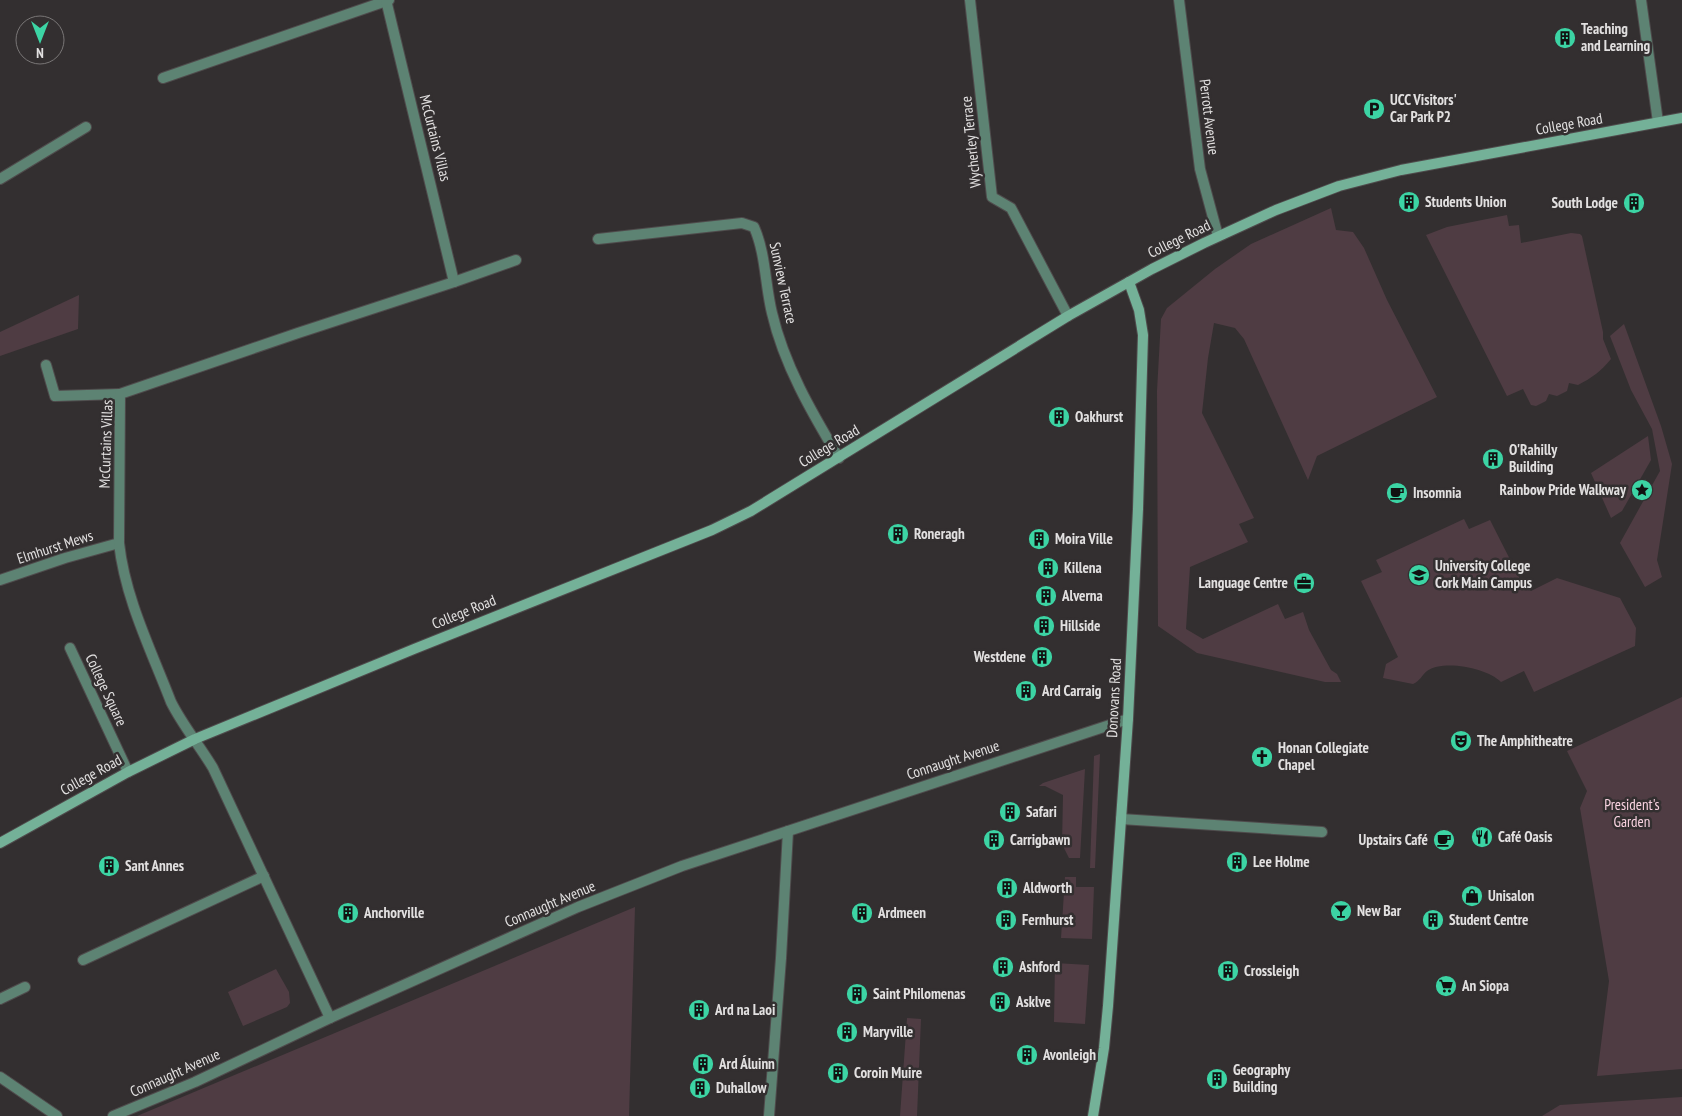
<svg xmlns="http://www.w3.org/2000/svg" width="1682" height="1116" font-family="'PT Sans Narrow',sans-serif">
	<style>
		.green { fill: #4f3c43 }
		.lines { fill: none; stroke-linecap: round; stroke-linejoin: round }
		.lane-casing { stroke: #4f4b4c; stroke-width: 12 }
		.street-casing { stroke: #4f4b4c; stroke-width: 12 }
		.secondary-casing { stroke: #4f4b4c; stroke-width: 12 }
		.lane { stroke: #5d8373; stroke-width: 10 }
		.street { stroke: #5d8373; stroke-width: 10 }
		.secondary { stroke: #74b198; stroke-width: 10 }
		.labels { text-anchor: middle; stroke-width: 5; stroke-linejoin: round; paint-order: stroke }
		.poi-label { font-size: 15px; font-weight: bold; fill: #e2e0e0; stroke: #332f30; text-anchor: start }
		.street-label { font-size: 15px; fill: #e2e0e0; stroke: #332f30 }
		.park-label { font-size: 15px; fill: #f8d2e0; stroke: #332f30 }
	</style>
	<rect width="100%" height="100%" fill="#332f30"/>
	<!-- green -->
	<g class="green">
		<path d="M 1331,208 L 1336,230 L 1353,232 L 1364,248 L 1387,300 L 1437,397 L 1317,456 L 1308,480 L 1244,339 L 1235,328 L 1214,323 L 1208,358 L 1202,413 L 1254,518 L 1239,524 L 1248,542 L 1190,567 L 1186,629 L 1203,639 L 1278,604 L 1285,619 L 1303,612 L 1309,630 L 1331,670 L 1337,674 L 1341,682 L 1325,682 L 1197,653 L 1158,626 L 1157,391 L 1161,319 L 1167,308 L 1215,269 L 1251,244 Z"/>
		<path d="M 1507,215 L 1509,226 L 1519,225 L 1521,243 L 1571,233 L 1580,234 L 1582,236 L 1603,332 L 1603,339 L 1611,359 C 1601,371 1592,378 1578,385 L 1569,383 L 1567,391 L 1557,396 L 1549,394 L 1546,401 L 1536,406 L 1531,405 L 1523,389 L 1507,396 L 1426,235 L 1447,227 Z"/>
		<path d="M 79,295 L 78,329 L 0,356 L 0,332 Z"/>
		<path d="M 1624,324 L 1661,426 L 1672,464 L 1657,560 L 1662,577 L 1645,587 L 1620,543 L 1660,471 L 1652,429 L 1631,390 L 1610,336 Z"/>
		<path d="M 1648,436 L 1651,460 L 1622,511 L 1611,518 L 1591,473 Z"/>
		<path d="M 1464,519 L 1469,529 L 1490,520 L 1522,583 L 1531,591 L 1557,578 L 1620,598 L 1636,628 L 1635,646 L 1534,692 L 1524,671 L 1501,682 C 1488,668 1443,659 1427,671 C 1422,675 1420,681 1413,684 L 1383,678 L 1386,664 L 1398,657 L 1361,581 L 1382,572 L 1376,560 Z"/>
		<path d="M 1682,697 L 1682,1069 L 1597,1076 L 1609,981 L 1580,808 L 1587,791 L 1567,751 Z"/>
		<path d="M 1100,754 L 1095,868 L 1090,868 L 1094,756 Z"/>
		<path d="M 1085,769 L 1080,858 L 1069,858 L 1062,844 L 1063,795 L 1045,786 L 1039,786 L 1043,783 Z"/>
		<path d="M 1065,877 L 1076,877 L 1076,887 L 1094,887 L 1092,939 L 1061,938 Z"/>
		<path d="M 635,907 L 629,1116 L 137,1116 Z"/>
		<path d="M 1055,963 L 1089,965 L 1085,1024 L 1054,1022 Z"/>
		<path d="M 276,969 L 289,992 L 290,1003 L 287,1007 L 243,1026 L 228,992 Z"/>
		<path d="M 907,1018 L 921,1019 L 917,1116 L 900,1116 Z"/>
		<path d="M 1682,1097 L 1682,1116 L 1542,1116 L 1560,1105 Z"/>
	</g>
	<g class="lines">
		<!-- lane casing -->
		<g class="lane-casing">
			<g id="lane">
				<path d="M 46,365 L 55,396 L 120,394"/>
				<path d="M 1121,819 L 1322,832"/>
				<path d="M 83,960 L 264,876"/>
				<path d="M 0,999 L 25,987"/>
			</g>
		</g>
		<!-- street casing -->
		<g class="street-casing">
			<g id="street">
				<path d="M 970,0 L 992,197 L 1011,208 L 1068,316"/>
				<path d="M 1179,0 L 1200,169 L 1218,236"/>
				<path d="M 1641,0 L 1658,122"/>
				<path d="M 163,78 L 389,0"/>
				<path d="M 0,179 L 86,127"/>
				<path d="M 598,239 L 742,223 L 754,227 C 766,254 765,285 772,313 C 784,365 812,413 839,458"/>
				<path d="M 454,282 L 516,260"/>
				<path d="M 0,580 L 65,558 L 119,543"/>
				<path d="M 70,648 L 128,772"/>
				<path d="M 330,1018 L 213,768 C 200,746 183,726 171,702 C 151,650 125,598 119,543 L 120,394 L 298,333 L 454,282 L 386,0"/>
				<path d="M 0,1077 L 57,1116"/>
				<path d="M 113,1116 L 195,1082 L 330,1018 L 578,907 L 682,866 L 1128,719"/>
				<path d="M 769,1116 L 781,958 L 788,831"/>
			</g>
		</g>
		<!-- secondary casing -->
		<g class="secondary-casing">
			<g id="secondary">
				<path d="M 0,843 L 128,772 L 195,739 L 414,649 L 712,530 L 751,511 L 1068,316 L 1152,269 L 1204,243 L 1276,210 L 1339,186 L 1401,170 L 1682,118"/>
				<path d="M 1093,1116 L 1104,1048 L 1108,1006 L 1128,719 L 1138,509 L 1143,335 L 1139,310 L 1129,282"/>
			</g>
		</g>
		<!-- lane -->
		<use href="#lane" class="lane"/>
		<!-- street -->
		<use href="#street" class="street"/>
		<!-- secondary -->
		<use href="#secondary" class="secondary"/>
	</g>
	<!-- icons -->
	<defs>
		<g id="building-disc" transform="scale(1.125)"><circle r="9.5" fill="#3cd4a4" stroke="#332f30"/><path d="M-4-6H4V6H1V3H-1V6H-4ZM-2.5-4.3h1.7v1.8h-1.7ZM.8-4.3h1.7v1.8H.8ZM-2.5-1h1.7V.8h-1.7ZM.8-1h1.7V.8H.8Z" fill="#111"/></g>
		<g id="parking-disc" transform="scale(1.125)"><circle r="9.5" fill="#3cd4a4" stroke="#332f30"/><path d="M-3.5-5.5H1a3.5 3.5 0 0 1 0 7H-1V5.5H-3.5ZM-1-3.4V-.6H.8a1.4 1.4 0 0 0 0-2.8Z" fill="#111"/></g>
		<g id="sight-disc" transform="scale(1.125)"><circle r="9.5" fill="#3cd4a4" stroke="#332f30"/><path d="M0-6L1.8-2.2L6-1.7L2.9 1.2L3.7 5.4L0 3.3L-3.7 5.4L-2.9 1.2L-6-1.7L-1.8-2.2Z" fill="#111"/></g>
		<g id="cafe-disc" transform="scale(1.125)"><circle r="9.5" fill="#3cd4a4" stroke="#332f30"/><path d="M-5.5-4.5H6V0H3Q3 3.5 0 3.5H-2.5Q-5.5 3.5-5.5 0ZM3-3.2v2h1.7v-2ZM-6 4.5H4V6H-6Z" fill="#111"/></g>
		<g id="university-disc" transform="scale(1.125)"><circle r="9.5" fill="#3cd4a4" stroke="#332f30"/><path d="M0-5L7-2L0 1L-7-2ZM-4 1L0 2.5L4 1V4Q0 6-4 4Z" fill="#111"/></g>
		<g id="office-disc" transform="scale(1.125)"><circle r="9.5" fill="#3cd4a4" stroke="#332f30"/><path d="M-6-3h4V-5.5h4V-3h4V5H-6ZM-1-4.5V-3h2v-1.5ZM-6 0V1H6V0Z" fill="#111"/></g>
		<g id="theatre-disc" transform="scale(1.125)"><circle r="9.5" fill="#3cd4a4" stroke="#332f30"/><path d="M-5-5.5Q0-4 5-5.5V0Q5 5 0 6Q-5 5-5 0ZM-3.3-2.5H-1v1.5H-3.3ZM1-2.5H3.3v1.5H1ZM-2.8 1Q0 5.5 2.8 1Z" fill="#111"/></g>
		<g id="church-disc" transform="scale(1.125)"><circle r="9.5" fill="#3cd4a4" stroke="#332f30"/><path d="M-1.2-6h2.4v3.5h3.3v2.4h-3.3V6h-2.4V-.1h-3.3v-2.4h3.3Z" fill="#111"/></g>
		<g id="restaurant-disc" transform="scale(1.125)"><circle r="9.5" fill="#3cd4a4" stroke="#332f30"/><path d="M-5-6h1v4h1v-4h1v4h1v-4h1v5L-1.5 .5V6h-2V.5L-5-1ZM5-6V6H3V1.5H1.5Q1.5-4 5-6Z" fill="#111"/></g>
		<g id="shop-disc" transform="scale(1.125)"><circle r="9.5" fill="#3cd4a4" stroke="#332f30"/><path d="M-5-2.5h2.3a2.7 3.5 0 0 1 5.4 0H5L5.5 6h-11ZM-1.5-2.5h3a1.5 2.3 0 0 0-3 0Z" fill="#111"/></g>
		<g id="bar-disc" transform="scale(1.125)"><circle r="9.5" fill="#3cd4a4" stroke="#332f30"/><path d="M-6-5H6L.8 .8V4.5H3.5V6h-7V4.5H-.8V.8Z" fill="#111"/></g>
		<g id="supermarket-disc" transform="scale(1.125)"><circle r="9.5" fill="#3cd4a4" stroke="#332f30"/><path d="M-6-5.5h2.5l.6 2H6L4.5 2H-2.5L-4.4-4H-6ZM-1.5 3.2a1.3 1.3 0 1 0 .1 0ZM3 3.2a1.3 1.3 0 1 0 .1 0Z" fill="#111"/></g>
	</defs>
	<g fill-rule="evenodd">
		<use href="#building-disc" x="1565" y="38"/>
		<use href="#parking-disc" x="1374" y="109"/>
		<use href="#building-disc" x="1409" y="202"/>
		<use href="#building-disc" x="1634" y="203"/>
		<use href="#building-disc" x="1059" y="417"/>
		<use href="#building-disc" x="1493" y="459"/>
		<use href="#sight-disc" x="1642" y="490"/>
		<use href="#cafe-disc" x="1397" y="493"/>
		<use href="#building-disc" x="898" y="534"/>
		<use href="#building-disc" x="1039" y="539"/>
		<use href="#building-disc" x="1048" y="568"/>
		<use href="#university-disc" x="1419" y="575"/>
		<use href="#office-disc" x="1304" y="583"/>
		<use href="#building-disc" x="1046" y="596"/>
		<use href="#building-disc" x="1044" y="626"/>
		<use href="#building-disc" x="1042" y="657"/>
		<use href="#building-disc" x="1026" y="691"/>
		<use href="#theatre-disc" x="1461" y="741"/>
		<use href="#church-disc" x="1262" y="757"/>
		<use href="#building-disc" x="1010" y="812"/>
		<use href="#restaurant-disc" x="1482" y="837"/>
		<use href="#building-disc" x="994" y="840"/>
		<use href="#cafe-disc" x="1444" y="840"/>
		<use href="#building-disc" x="1237" y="862"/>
		<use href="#building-disc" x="109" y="866"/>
		<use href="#building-disc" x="1007" y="888"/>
		<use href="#shop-disc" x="1472" y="896"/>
		<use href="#bar-disc" x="1341" y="911"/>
		<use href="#building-disc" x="348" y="913"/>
		<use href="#building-disc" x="862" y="913"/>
		<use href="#building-disc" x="1006" y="920"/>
		<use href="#building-disc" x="1433" y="920"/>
		<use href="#building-disc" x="1003" y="967"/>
		<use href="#building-disc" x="1228" y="971"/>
		<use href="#supermarket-disc" x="1446" y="986"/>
		<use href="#building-disc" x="857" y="994"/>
		<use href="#building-disc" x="1000" y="1002"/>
		<use href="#building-disc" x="699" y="1010"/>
		<use href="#building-disc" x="847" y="1032"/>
		<use href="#building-disc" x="1027" y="1055"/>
		<use href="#building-disc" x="703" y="1064"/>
		<use href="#building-disc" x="838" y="1073"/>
		<use href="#building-disc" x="1217" y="1079"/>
		<use href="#building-disc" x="700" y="1088"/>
	</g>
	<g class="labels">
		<!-- poi labels -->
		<g class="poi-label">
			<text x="1581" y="34">Teaching<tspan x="1581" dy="17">and Learning</tspan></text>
			<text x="1390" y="105">UCC Visitors'<tspan x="1390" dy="17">Car Park P2</tspan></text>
			<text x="1425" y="207">Students Union</text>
			<text x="1618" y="208" text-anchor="end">South Lodge</text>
			<text x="1075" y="422">Oakhurst</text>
			<text x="1509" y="455">O'Rahilly<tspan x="1509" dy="17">Building</tspan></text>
			<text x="1626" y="495" text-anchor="end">Rainbow Pride Walkway</text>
			<text x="1413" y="498">Insomnia</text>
			<text x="914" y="539">Roneragh</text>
			<text x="1055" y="544">Moira Ville</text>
			<text x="1435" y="571">University College<tspan x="1435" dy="17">Cork Main Campus</tspan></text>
			<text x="1064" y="573">Killena</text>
			<text x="1288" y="588" text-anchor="end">Language Centre</text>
			<text x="1062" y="601">Alverna</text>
			<text x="1060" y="631">Hillside</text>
			<text x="1026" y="662" text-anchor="end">Westdene</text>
			<text x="1042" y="696">Ard Carraig</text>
			<text x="1477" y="746">The Amphitheatre</text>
			<text x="1278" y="753">Honan Collegiate<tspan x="1278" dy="17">Chapel</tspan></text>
			<text x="1026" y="817">Safari</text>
			<text x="1498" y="842">Café Oasis</text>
			<text x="1010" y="845">Carrigbawn</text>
			<text x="1428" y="845" text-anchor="end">Upstairs Café</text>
			<text x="1253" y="867">Lee Holme</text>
			<text x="125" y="871">Sant Annes</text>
			<text x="1023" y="893">Aldworth</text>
			<text x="1488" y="901">Unisalon</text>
			<text x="1357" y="916">New Bar</text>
			<text x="364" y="918">Anchorville</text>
			<text x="878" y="918">Ardmeen</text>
			<text x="1022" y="925">Fernhurst</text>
			<text x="1449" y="925">Student Centre</text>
			<text x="1019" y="972">Ashford</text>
			<text x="1244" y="976">Crossleigh</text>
			<text x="1462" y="991">An Siopa</text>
			<text x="873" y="999">Saint Philomenas</text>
			<text x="1016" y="1007">Asklve</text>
			<text x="715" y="1015">Ard na Laoi</text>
			<text x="863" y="1037">Maryville</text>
			<text x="1043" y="1060">Avonleigh</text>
			<text x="719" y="1069">Ard Áluinn</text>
			<text x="1233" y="1075">Geography<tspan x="1233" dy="17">Building</tspan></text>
			<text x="854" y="1078">Coroin Muire</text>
			<text x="716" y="1093">Duhallow</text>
		</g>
		<!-- street labels -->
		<g class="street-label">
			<text transform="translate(1209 117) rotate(83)" y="5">Perrott Avenue</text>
			<text transform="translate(1569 124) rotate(-10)" y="5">College Road</text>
			<text transform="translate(435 138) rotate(76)" y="5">McCurtains Villas</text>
			<text transform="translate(971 142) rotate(-96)" y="5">Wycherley Terrace</text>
			<text transform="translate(1179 239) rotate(-26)" y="5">College Road</text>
			<text transform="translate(783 283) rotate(78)" y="5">Sunview Terrace</text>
			<text transform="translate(106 444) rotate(-88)" y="5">McCurtains Villas</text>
			<text transform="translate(829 446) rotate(-31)" y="5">College Road</text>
			<text transform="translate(55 547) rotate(-18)" y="5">Elmhurst Mews</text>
			<text transform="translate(464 612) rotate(-22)" y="5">College Road</text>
			<text transform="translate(106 690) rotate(65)" y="5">College Square</text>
			<text transform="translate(1114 698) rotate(-87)" y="5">Donovans Road</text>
			<text transform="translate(953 760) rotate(-18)" y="5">Connaught Avenue</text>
			<text transform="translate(91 775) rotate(-29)" y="5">College Road</text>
			<text transform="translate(550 904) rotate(-23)" y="5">Connaught Avenue</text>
			<text transform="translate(175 1073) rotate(-24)" y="5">Connaught Avenue</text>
		</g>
		<!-- park labels -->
		<g class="park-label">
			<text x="1632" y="810">President's<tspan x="1632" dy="17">Garden</tspan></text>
		</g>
	</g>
	<!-- north arrow -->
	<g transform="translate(40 40) rotate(180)"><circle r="24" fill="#332f30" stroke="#797676"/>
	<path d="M0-4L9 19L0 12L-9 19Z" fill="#3cd4a4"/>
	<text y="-8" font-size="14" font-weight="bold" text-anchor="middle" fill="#e2e0e0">N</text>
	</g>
</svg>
